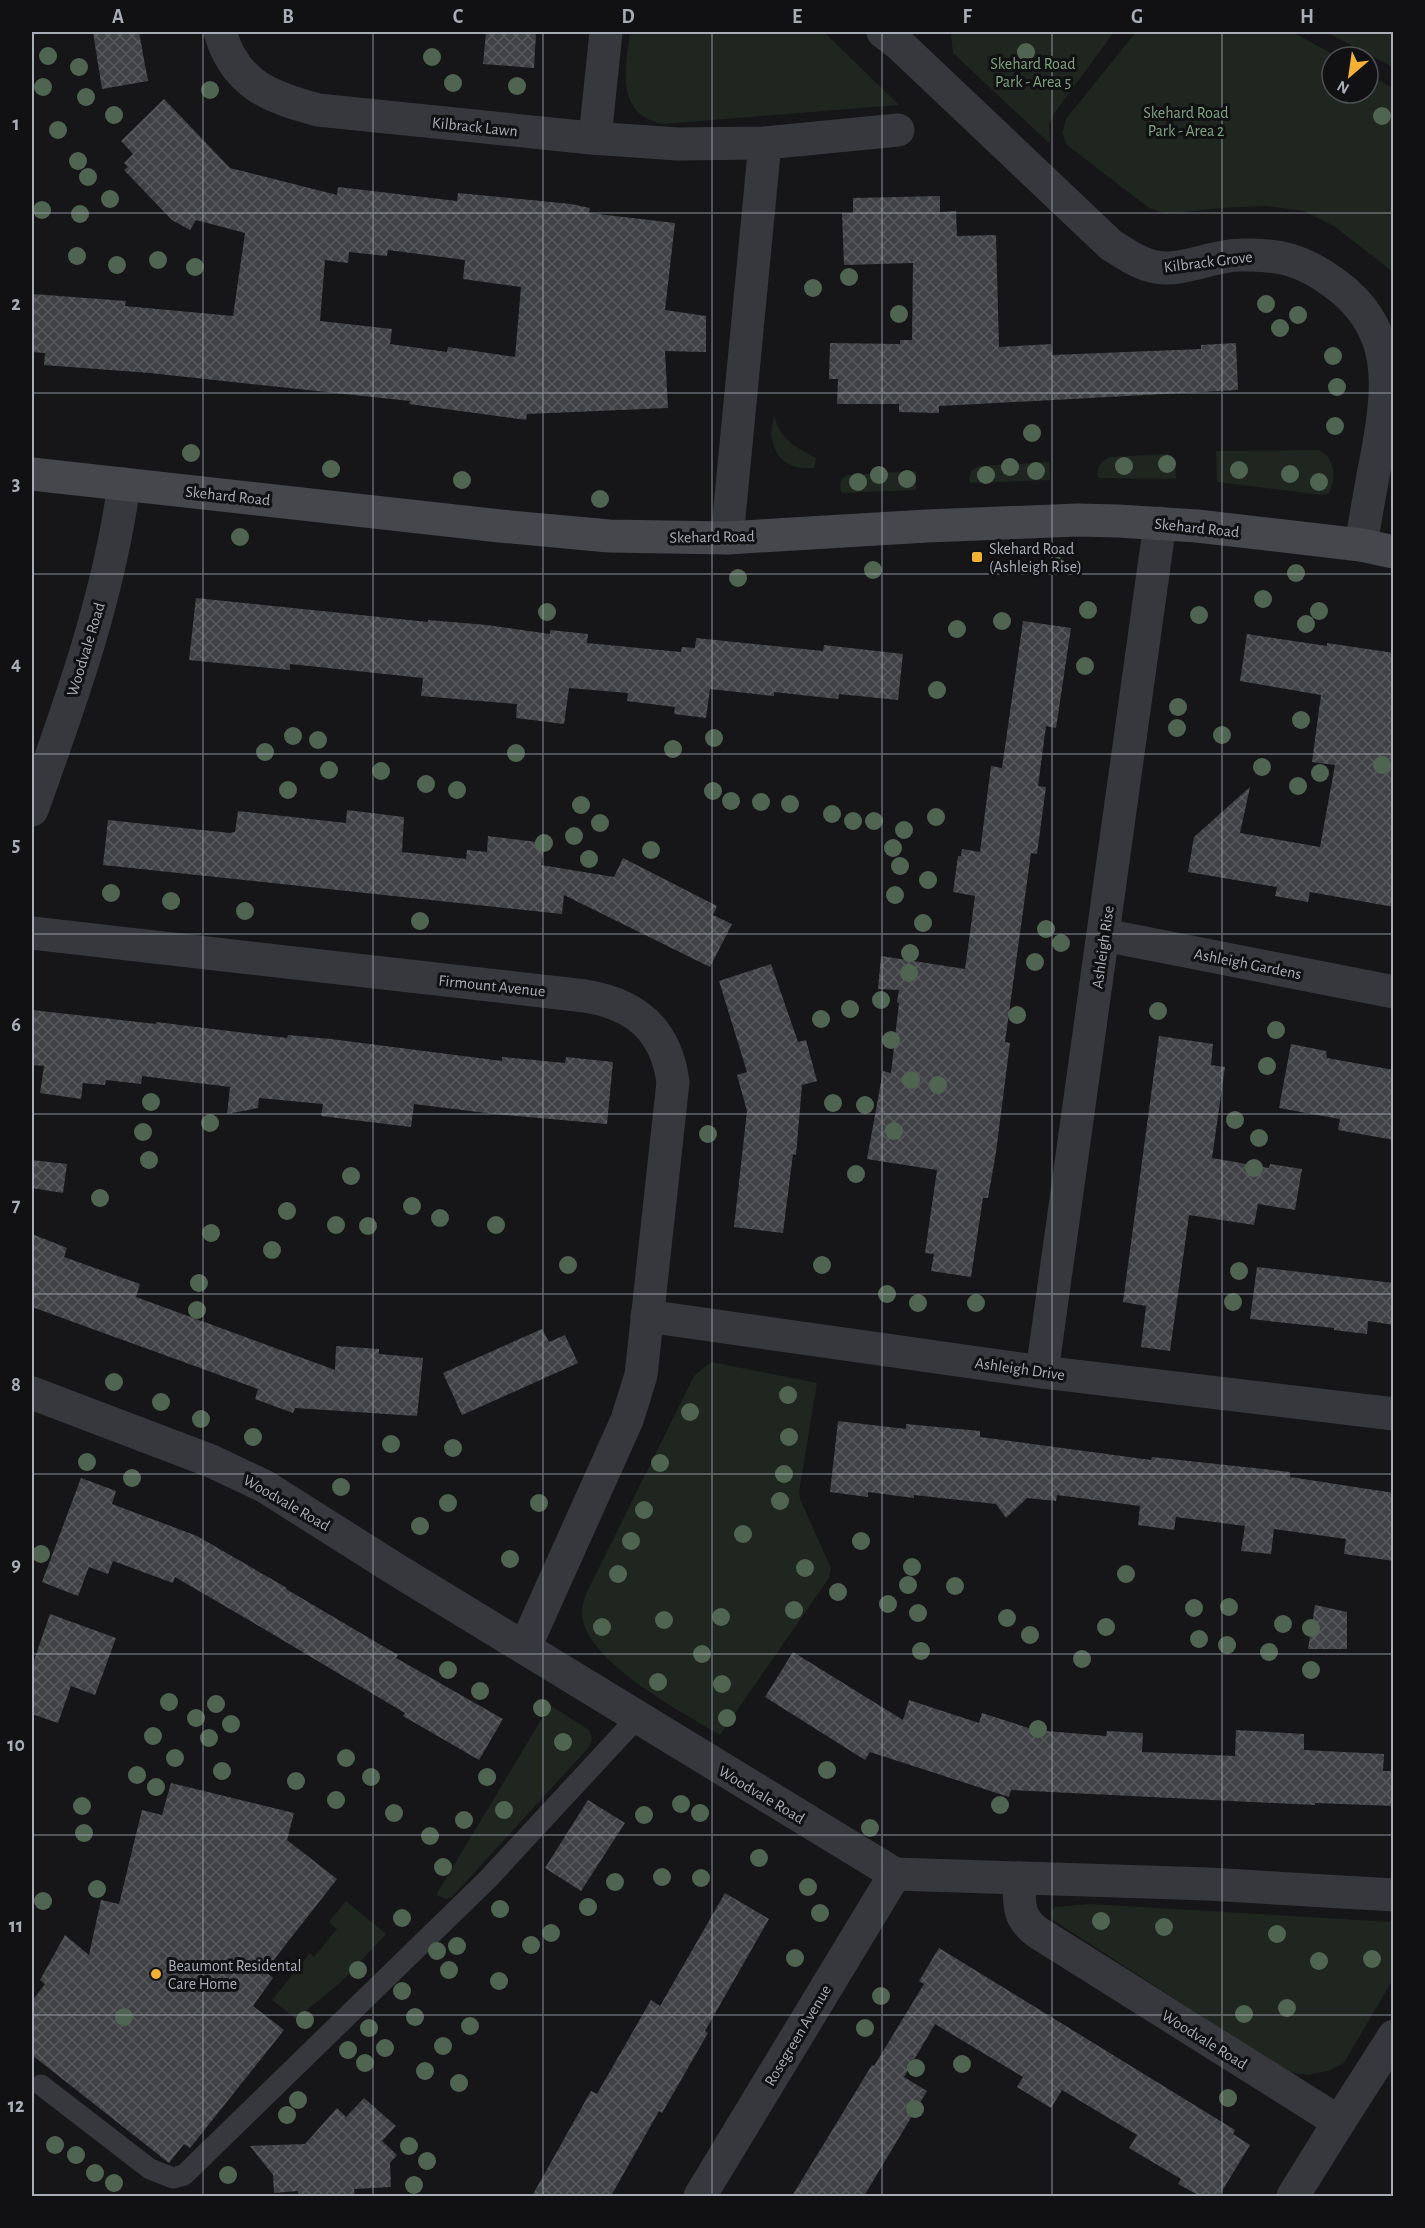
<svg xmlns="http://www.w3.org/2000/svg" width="1425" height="2228" font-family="'Alegreya Sans',sans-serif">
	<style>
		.green { fill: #1e261f }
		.building { fill: url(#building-cross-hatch); fill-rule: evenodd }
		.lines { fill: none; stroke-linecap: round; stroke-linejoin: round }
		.service { stroke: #37383d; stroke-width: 21 }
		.minor { stroke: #37383d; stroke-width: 33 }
		.secondary { stroke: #45474d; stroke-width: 33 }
		.tree { fill: #506452 }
		.grid { fill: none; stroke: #a8adb8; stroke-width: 1.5; stroke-opacity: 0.55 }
		.poi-dot { fill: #f2b134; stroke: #111113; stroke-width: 2 }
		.labels { text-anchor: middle; stroke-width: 6; stroke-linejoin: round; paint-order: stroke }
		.park-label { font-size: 16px; fill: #7fa381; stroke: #111113 }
		.street-label { font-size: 16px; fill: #a8adb8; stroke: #111113 }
		.poi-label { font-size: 16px; fill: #a8adb8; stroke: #111113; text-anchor: start }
		.neatline { fill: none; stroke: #a8adb8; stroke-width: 2 }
		.grid-label { font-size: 20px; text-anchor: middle; font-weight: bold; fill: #a8adb8 }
	</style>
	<defs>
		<pattern id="building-cross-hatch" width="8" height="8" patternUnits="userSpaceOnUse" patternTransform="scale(1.5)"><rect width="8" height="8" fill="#404145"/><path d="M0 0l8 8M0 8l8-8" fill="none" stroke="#595a5e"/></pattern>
	</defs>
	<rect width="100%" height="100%" fill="#161618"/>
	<!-- green -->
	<g class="green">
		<path d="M 630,32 L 824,32 L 899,105 L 663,124 C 614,114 626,68 630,32 Z"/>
		<path d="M 953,32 L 1114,32 L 1053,115 L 1049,125 L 1050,144 L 953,53 L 951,36 Z"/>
		<path d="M 1136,32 L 1292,32 L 1338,57 L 1332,57 L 1332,93 L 1368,93 L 1368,74 L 1393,88 L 1393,272 L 1334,226 L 1304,211 L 1267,206 L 1220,208 L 1166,214 L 1149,208 L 1067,145 L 1062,133 L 1066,119 Z"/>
		<path d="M 1326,32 L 1393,32 L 1393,68 L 1387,64 Z"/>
		<path d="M 774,415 C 780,439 795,447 816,458 L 814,468 C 793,470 776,462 772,439 C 770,432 773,422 774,415 Z"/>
		<path d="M 1318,450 C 1335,456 1337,479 1329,493 L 1322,495 L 1217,482 L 1216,451 Z"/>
		<path d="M 1168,454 L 1171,455 L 1175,462 L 1176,479 L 1098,478 C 1096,467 1100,463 1109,457 Z"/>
		<path d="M 1049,462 L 1050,480 L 969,483 C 969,473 970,470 980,466 Z"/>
		<path d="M 916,471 L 916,490 L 841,493 C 840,484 839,480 847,475 Z"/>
		<path d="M 711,1362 L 817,1383 L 799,1492 L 800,1499 L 831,1568 L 829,1578 L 720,1735 C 682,1712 594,1666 583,1621 C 580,1612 583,1603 586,1594 L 694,1376 Z"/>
		<path d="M 550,1705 L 589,1730 L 592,1738 L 590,1746 L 452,1897 L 446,1899 L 436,1895 Z"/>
		<path d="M 346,1901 L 386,1934 L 341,1982 L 296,2019 L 272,2000 L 310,1953 L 314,1957 L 337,1929 L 329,1922 Z"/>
		<path d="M 1090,1904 L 1393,1922 L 1393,1979 L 1344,2063 L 1328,2071 L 1308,2075 L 1288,2072 L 1053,1920 L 1051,1912 L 1055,1907 Z"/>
	</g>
	<!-- building -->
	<g class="building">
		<path d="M 93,32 L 139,32 L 148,81 L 102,89 Z"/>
		<path d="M 486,32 L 536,32 L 534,68 L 483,64 Z"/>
		<path d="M 164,99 L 230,168 L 337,195 L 338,187 L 457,201 L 458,193 L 571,204 L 590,208 L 589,213 L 675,223 L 665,310 L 706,316 L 706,352 L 665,351 L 668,408 L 527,414 L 526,420 L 409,404 L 410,401 L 150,373 L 44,365 L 45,353 L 32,352 L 33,294 L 126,301 L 125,306 L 233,316 L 245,233 L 196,220 L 190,230 L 172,220 L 124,170 L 128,167 L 124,163 L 133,154 L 121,141 ZM 388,250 L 465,260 L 463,279 L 521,287 L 515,357 L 448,347 L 447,352 L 390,344 L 392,329 L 320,321 L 325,260 L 348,263 L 349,252 L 387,256 Z"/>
		<path d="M 940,196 L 940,212 L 956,211 L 957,236 L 996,235 L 999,347 L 1051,344 L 1052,355 L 1201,349 L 1201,345 L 1236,343 L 1238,390 L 939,406 L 939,413 L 899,412 L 899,404 L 837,404 L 838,379 L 829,379 L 830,343 L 900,344 L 900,340 L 912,340 L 913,263 L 844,265 L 842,213 L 853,213 L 853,198 Z"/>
		<path d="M 196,598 L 428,622 L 428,620 L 487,625 L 550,634 L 550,630 L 588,634 L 587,643 L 681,652 L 682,647 L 695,648 L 696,638 L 823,651 L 824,645 L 903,654 L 898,700 L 839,694 L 838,699 L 774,692 L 774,696 L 710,689 L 706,718 L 674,714 L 675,707 L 627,701 L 628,693 L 569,688 L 564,724 L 516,718 L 517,704 L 421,696 L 423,678 L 290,664 L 290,670 L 189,660 Z"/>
		<path d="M 1023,621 L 1071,628 L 1056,728 L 1046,726 L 1038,786 L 1046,787 L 1037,854 L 1031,853 L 1005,1042 L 1010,1043 L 996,1152 L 988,1198 L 983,1198 L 971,1277 L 931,1271 L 934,1254 L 925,1253 L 937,1170 L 867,1159 L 883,1071 L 891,1073 L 899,1003 L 897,1002 L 899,990 L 878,989 L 881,956 L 965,969 L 975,896 L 953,892 L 958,856 L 961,856 L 962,849 L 980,852 L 991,766 L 1002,768 Z"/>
		<path d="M 1247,634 L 1327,646 L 1327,643 L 1394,653 L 1394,907 L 1310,892 L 1308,902 L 1275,896 L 1277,887 L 1188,872 L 1194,837 L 1250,787 L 1240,833 L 1320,847 L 1335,765 L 1312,762 L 1321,695 L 1240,681 Z"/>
		<path d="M 347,810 L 404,817 L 402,852 L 466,859 L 467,850 L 487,852 L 488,836 L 545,843 L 541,865 L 614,877 L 623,858 L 717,906 L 713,915 L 732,924 L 710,967 L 564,895 L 562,914 L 103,865 L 108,820 L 230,833 L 235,832 L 238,811 L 346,823 Z"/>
		<path d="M 771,964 L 798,1042 L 806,1040 L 817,1081 L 802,1085 L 796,1155 L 793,1154 L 783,1233 L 734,1227 L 747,1111 L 737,1075 L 747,1072 L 719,981 Z"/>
		<path d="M 32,1010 L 156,1024 L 156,1022 L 287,1038 L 288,1035 L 331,1039 L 502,1061 L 502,1057 L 565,1063 L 566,1057 L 613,1062 L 607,1124 L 494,1114 L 414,1104 L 411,1127 L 321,1116 L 323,1104 L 259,1098 L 258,1108 L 227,1114 L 230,1087 L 142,1076 L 141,1084 L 106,1080 L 105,1085 L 83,1083 L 81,1099 L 40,1093 L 44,1066 L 32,1065 Z"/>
		<path d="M 1159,1036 L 1213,1044 L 1211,1065 L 1225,1067 L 1212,1158 L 1269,1168 L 1270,1164 L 1302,1169 L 1295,1210 L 1258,1204 L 1254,1225 L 1189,1215 L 1170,1351 L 1141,1347 L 1146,1306 L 1123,1302 Z"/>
		<path d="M 1291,1044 L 1326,1051 L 1327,1058 L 1394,1070 L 1394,1140 L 1338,1130 L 1340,1119 L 1279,1108 Z"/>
		<path d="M 32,1160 L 67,1164 L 63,1193 L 32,1188 Z"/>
		<path d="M 32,1234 L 67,1248 L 64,1257 L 140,1284 L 136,1297 L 335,1370 L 336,1346 L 379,1349 L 379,1354 L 423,1358 L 417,1416 L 295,1408 L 293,1413 L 255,1399 L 258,1389 L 32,1307 Z"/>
		<path d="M 1257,1267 L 1394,1283 L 1394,1325 L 1368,1321 L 1367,1334 L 1334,1330 L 1334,1328 L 1250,1319 Z"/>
		<path d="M 542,1329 L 549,1342 L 565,1335 L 578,1363 L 462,1415 L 443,1373 Z"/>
		<path d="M 838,1421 L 906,1429 L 906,1424 L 980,1431 L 980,1437 L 1151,1460 L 1152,1457 L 1290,1472 L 1290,1477 L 1394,1493 L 1394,1561 L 1344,1554 L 1346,1539 L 1274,1529 L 1271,1554 L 1241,1551 L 1245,1526 L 1176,1517 L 1174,1530 L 1138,1525 L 1140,1506 L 1057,1495 L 1056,1501 L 1027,1498 L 1006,1518 L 996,1504 L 914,1495 L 914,1498 L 868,1492 L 868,1497 L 830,1492 Z"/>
		<path d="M 81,1478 L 116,1491 L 112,1504 L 197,1536 L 287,1588 L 286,1589 L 398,1655 L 396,1658 L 503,1719 L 479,1760 L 403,1716 L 405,1713 L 264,1629 L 175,1577 L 173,1583 L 113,1561 L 108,1574 L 89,1567 L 78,1596 L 42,1582 Z"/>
		<path d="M 1315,1605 L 1347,1612 L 1347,1649 L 1308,1649 Z"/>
		<path d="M 50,1614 L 116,1638 L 95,1695 L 71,1686 L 58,1723 L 32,1714 L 32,1666 Z"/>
		<path d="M 793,1652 L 903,1720 L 909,1700 L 979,1723 L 982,1713 L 1035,1730 L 1106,1736 L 1107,1731 L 1143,1733 L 1142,1752 L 1235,1756 L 1236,1730 L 1304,1734 L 1304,1750 L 1384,1754 L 1383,1771 L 1394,1771 L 1394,1806 L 1315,1803 L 1315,1805 L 1011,1790 L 1009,1797 L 870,1752 L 865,1760 L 765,1697 Z"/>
		<path d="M 171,1783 L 294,1813 L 287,1840 L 337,1879 L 265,1971 L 273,1978 L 253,2006 L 284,2030 L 190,2148 L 184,2144 L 169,2163 L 32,2055 L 32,2001 L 45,1984 L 40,1980 L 65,1935 L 89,1955 L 101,1900 L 119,1904 L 142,1810 L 162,1815 Z"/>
		<path d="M 588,1800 L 625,1823 L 581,1891 L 545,1868 Z"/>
		<path d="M 725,1893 L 769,1919 L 705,2031 L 708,2033 L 662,2113 L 659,2111 L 611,2196 L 532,2196 L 591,2091 L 597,2094 L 651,2000 L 660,2006 Z"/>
		<path d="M 939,1948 L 1235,2130 L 1233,2134 L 1250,2145 L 1219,2196 L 1200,2196 L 1178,2184 L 1181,2179 L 1129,2148 L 1137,2135 L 1062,2090 L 1051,2108 L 1017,2087 L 1023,2077 L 935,2024 L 904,2077 L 927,2091 L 864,2196 L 792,2196 L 872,2065 L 874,2066 L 924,1984 L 919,1981 Z"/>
		<path d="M 364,2098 L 396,2126 L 382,2141 L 397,2155 L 390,2163 L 391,2187 L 354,2189 L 355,2196 L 325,2196 L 325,2194 L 298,2196 L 298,2191 L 274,2193 L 273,2175 L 250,2146 L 305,2144 L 337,2108 L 346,2117 Z"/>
	</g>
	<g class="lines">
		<!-- service -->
		<path class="service" d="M 41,2085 L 150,2169 L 173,2178 L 184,2175 L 488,1879 L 638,1717"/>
		<!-- minor -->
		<g class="minor">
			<path d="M 220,32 C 235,84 269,97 318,110 L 591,138 L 678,144 L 765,143 L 898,130"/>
			<path d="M 883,32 L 900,45 L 1111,245 C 1125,254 1140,264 1156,267 C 1183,272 1213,255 1241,255 C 1279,254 1303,260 1334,283 C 1397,328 1389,388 1377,455 C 1371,485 1366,515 1361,545"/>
			<path d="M 595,138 L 606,32"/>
			<path d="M 727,538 L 765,143"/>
			<path d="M 32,810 C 70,704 109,597 124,484"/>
			<path d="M 32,933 L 585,996 C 636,1004 666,1030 673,1082 L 641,1375 L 627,1420 L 525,1647"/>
			<path d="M 1104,935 L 1394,992"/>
			<path d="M 647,1316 L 1042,1372 L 1394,1414"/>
			<path d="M 1042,1372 L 1160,523"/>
			<path d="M 32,1393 L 211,1461 L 264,1486 L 400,1572 L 895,1874 L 1208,1884 L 1394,1895"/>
			<path d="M 1019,1878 C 1020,1903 1016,1916 1037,1932 L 1339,2122 L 1394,2036"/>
			<path d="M 700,2196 L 895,1874"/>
			<path d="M 1293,2196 L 1339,2122"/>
		</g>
		<!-- secondary -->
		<path class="secondary" d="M 32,474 L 500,526 L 609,536 L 727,538 L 927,526 L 1078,520 L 1118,521 L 1197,526 L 1361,545 L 1394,552"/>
	</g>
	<!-- trees -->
	<g class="tree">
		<circle cx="1026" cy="52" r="9"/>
		<circle cx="48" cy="56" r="9"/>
		<circle cx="432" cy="57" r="9"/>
		<circle cx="79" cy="67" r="9"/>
		<circle cx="453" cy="83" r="9"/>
		<circle cx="517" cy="86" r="9"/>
		<circle cx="43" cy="87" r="9"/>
		<circle cx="210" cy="90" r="9"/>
		<circle cx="86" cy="97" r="9"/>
		<circle cx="114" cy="115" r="9"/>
		<circle cx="1382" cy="116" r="9"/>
		<circle cx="58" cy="130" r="9"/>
		<circle cx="78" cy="161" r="9"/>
		<circle cx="88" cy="177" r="9"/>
		<circle cx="110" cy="199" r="9"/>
		<circle cx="42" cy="210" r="9"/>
		<circle cx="80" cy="214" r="9"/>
		<circle cx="77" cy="256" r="9"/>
		<circle cx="158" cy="260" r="9"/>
		<circle cx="117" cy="265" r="9"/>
		<circle cx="195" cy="267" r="9"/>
		<circle cx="849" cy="277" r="9"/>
		<circle cx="813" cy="288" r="9"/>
		<circle cx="1266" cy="304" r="9"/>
		<circle cx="899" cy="314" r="9"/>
		<circle cx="1298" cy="315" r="9"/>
		<circle cx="1280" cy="328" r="9"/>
		<circle cx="1333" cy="356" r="9"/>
		<circle cx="1337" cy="387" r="9"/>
		<circle cx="1335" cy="426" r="9"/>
		<circle cx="1032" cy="433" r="9"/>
		<circle cx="191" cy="453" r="9"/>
		<circle cx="1167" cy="464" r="9"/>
		<circle cx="1124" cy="466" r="9"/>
		<circle cx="1010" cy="467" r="9"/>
		<circle cx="331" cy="469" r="9"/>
		<circle cx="1239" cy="470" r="9"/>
		<circle cx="1036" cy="471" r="9"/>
		<circle cx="1290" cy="474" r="9"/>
		<circle cx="879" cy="475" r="9"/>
		<circle cx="986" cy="475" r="9"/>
		<circle cx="907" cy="479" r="9"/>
		<circle cx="462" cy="480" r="9"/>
		<circle cx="858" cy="482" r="9"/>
		<circle cx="1319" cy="482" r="9"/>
		<circle cx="600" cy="499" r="9"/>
		<circle cx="240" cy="537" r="9"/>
		<circle cx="1058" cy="566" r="9"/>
		<circle cx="873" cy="570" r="9"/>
		<circle cx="1296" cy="573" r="9"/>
		<circle cx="738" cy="578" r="9"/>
		<circle cx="1263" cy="599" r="9"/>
		<circle cx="1088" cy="610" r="9"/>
		<circle cx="1319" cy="611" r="9"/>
		<circle cx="547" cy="612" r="9"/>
		<circle cx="1199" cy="615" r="9"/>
		<circle cx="1002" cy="621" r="9"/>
		<circle cx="1306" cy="624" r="9"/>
		<circle cx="957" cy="629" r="9"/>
		<circle cx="1085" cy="666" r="9"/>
		<circle cx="937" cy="690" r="9"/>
		<circle cx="1178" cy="707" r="9"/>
		<circle cx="1301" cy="720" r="9"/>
		<circle cx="1177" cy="728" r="9"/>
		<circle cx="1222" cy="735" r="9"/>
		<circle cx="293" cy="736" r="9"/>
		<circle cx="714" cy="738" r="9"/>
		<circle cx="318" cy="740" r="9"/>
		<circle cx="673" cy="749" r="9"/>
		<circle cx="265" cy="752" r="9"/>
		<circle cx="516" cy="753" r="9"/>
		<circle cx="1382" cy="765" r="9"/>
		<circle cx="1262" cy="767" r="9"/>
		<circle cx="329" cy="770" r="9"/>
		<circle cx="381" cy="771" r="9"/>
		<circle cx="1320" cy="773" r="9"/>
		<circle cx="426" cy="784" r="9"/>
		<circle cx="1298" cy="786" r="9"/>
		<circle cx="288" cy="790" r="9"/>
		<circle cx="457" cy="790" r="9"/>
		<circle cx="713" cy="791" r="9"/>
		<circle cx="731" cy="801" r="9"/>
		<circle cx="761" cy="802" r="9"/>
		<circle cx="790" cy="804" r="9"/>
		<circle cx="581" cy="805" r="9"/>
		<circle cx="832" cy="814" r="9"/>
		<circle cx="936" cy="817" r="9"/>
		<circle cx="853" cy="821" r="9"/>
		<circle cx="874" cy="821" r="9"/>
		<circle cx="600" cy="823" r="9"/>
		<circle cx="904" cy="830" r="9"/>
		<circle cx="574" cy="836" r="9"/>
		<circle cx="544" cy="843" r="9"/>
		<circle cx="893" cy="848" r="9"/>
		<circle cx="651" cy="850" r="9"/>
		<circle cx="589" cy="859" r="9"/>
		<circle cx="900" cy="866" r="9"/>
		<circle cx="928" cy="880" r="9"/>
		<circle cx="111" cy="893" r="9"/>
		<circle cx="895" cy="895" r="9"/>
		<circle cx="171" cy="901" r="9"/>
		<circle cx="245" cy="911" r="9"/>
		<circle cx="420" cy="921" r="9"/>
		<circle cx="923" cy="923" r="9"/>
		<circle cx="1046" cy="929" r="9"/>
		<circle cx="1061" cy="943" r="9"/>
		<circle cx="910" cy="953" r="9"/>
		<circle cx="1035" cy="962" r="9"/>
		<circle cx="909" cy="973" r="9"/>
		<circle cx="881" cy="1000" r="9"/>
		<circle cx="850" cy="1009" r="9"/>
		<circle cx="1158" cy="1011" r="9"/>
		<circle cx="1017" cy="1015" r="9"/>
		<circle cx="821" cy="1019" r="9"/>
		<circle cx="1276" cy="1030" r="9"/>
		<circle cx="891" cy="1040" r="9"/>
		<circle cx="1267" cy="1066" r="9"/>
		<circle cx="911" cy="1080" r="9"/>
		<circle cx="938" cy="1085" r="9"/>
		<circle cx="151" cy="1102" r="9"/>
		<circle cx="833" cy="1103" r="9"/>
		<circle cx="865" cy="1105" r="9"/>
		<circle cx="1235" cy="1120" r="9"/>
		<circle cx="210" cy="1123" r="9"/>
		<circle cx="894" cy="1131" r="9"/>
		<circle cx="143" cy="1132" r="9"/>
		<circle cx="708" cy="1134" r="9"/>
		<circle cx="1259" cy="1138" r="9"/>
		<circle cx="149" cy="1160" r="9"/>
		<circle cx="1254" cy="1168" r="9"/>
		<circle cx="856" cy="1174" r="9"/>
		<circle cx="351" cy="1176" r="9"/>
		<circle cx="100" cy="1198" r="9"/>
		<circle cx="412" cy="1206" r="9"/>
		<circle cx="287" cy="1211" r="9"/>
		<circle cx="440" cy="1218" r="9"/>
		<circle cx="336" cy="1225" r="9"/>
		<circle cx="496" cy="1225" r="9"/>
		<circle cx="368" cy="1226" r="9"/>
		<circle cx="211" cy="1233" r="9"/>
		<circle cx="272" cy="1250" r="9"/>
		<circle cx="568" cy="1265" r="9"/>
		<circle cx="822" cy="1265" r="9"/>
		<circle cx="1239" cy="1271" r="9"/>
		<circle cx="199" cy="1283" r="9"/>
		<circle cx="887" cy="1294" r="9"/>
		<circle cx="1233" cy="1302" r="9"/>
		<circle cx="918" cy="1303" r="9"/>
		<circle cx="976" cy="1303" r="9"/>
		<circle cx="197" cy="1310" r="9"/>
		<circle cx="114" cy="1382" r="9"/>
		<circle cx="788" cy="1395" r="9"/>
		<circle cx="161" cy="1402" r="9"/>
		<circle cx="690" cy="1412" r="9"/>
		<circle cx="201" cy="1419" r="9"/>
		<circle cx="253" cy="1437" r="9"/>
		<circle cx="789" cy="1437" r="9"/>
		<circle cx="391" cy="1444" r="9"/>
		<circle cx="453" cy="1448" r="9"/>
		<circle cx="87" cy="1462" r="9"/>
		<circle cx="660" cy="1463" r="9"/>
		<circle cx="784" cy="1474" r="9"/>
		<circle cx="132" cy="1478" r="9"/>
		<circle cx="341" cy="1487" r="9"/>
		<circle cx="780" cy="1501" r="9"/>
		<circle cx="448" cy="1503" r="9"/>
		<circle cx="539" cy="1503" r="9"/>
		<circle cx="644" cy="1510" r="9"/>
		<circle cx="420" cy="1526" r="9"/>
		<circle cx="743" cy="1534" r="9"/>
		<circle cx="631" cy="1541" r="9"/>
		<circle cx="861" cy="1541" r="9"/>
		<circle cx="41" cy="1554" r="9"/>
		<circle cx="510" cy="1559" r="9"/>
		<circle cx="912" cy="1567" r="9"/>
		<circle cx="805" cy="1568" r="9"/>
		<circle cx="618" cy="1574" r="9"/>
		<circle cx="1126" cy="1574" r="9"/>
		<circle cx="908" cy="1585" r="9"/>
		<circle cx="955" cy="1586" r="9"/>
		<circle cx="838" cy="1592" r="9"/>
		<circle cx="888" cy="1604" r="9"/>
		<circle cx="1229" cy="1607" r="9"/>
		<circle cx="1194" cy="1608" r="9"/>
		<circle cx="794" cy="1610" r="9"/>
		<circle cx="918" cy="1613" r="9"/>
		<circle cx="721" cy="1617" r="9"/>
		<circle cx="1007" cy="1618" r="9"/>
		<circle cx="664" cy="1620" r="9"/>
		<circle cx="1283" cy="1624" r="9"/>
		<circle cx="602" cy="1627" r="9"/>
		<circle cx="1106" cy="1627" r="9"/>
		<circle cx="1311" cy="1628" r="9"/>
		<circle cx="1030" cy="1635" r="9"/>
		<circle cx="1199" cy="1639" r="9"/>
		<circle cx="1227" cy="1645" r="9"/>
		<circle cx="921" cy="1651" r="9"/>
		<circle cx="1269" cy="1652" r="9"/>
		<circle cx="702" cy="1654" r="9"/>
		<circle cx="1082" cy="1659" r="9"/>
		<circle cx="448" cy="1670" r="9"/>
		<circle cx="1311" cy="1670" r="9"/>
		<circle cx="658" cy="1682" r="9"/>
		<circle cx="722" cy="1684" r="9"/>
		<circle cx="480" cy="1691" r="9"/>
		<circle cx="169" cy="1702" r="9"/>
		<circle cx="216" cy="1704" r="9"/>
		<circle cx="542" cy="1708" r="9"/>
		<circle cx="196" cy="1718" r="9"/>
		<circle cx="727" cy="1718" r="9"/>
		<circle cx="231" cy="1724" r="9"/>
		<circle cx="1038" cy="1729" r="9"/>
		<circle cx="153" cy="1736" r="9"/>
		<circle cx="209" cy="1738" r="9"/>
		<circle cx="563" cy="1742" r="9"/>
		<circle cx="175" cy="1758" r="9"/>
		<circle cx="346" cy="1758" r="9"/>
		<circle cx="827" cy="1770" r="9"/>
		<circle cx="222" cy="1771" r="9"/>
		<circle cx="137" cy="1775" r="9"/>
		<circle cx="371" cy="1777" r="9"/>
		<circle cx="487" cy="1777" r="9"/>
		<circle cx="296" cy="1781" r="9"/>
		<circle cx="156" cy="1787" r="9"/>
		<circle cx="336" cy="1800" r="9"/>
		<circle cx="681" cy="1804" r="9"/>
		<circle cx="1000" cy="1805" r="9"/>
		<circle cx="82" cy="1806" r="9"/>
		<circle cx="504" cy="1810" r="9"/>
		<circle cx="394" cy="1813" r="9"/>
		<circle cx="700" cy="1813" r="9"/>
		<circle cx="644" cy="1815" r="9"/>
		<circle cx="464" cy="1820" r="9"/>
		<circle cx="870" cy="1828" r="9"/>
		<circle cx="84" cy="1833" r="9"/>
		<circle cx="430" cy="1836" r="9"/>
		<circle cx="759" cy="1858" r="9"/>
		<circle cx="443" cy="1867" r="9"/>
		<circle cx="662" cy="1877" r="9"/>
		<circle cx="701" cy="1878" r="9"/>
		<circle cx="615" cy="1882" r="9"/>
		<circle cx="808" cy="1887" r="9"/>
		<circle cx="97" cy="1889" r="9"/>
		<circle cx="43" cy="1901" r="9"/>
		<circle cx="588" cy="1907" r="9"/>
		<circle cx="500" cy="1909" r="9"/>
		<circle cx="820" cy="1913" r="9"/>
		<circle cx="402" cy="1918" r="9"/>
		<circle cx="1101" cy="1921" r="9"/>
		<circle cx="1164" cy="1927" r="9"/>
		<circle cx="551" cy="1933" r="9"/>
		<circle cx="1277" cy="1934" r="9"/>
		<circle cx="531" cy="1945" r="9"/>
		<circle cx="457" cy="1946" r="9"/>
		<circle cx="437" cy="1951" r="9"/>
		<circle cx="795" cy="1958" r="9"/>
		<circle cx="1372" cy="1959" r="9"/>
		<circle cx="1319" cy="1961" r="9"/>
		<circle cx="358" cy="1970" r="9"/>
		<circle cx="449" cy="1970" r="9"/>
		<circle cx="499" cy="1981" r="9"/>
		<circle cx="402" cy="1991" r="9"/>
		<circle cx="881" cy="1996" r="9"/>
		<circle cx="1287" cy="2008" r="9"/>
		<circle cx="1244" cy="2014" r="9"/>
		<circle cx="124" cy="2017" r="9"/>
		<circle cx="415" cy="2017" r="9"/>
		<circle cx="305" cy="2020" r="9"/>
		<circle cx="470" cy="2026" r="9"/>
		<circle cx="369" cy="2028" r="9"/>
		<circle cx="865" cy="2028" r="9"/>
		<circle cx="443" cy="2046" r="9"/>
		<circle cx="385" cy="2048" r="9"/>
		<circle cx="348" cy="2050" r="9"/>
		<circle cx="365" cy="2063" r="9"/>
		<circle cx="962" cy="2064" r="9"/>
		<circle cx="916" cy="2068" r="9"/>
		<circle cx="425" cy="2071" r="9"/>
		<circle cx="459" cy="2083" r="9"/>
		<circle cx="1228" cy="2098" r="9"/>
		<circle cx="298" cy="2100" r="9"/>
		<circle cx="915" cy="2109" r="9"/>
		<circle cx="287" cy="2115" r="9"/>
		<circle cx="55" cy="2145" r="9"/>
		<circle cx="409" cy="2146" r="9"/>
		<circle cx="76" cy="2155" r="9"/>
		<circle cx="427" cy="2161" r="9"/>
		<circle cx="95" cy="2173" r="9"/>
		<circle cx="228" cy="2175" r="9"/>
		<circle cx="114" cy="2183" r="9"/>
		<circle cx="414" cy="2185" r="9"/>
	</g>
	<!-- grid -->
	<path class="grid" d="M 203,32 L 203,2196M 373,32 L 373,2196M 543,32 L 543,2196M 712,32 L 712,2196M 882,32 L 882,2196M 1052,32 L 1052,2196M 1222,32 L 1222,2196M 32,213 L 1394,213M 32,393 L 1394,393M 32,574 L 1394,574M 32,754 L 1394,754M 32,934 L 1394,934M 32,1114 L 1394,1114M 32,1294 L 1394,1294M 32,1474 L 1394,1474M 32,1654 L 1394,1654M 32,1835 L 1394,1835M 32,2015 L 1394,2015"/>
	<!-- markers -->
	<g class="poi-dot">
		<rect x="971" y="551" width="12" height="12" rx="3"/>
		<circle cx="156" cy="1974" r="6"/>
	</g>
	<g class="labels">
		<!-- park labels -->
		<g class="park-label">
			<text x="1033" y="69">Skehard Road<tspan x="1033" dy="18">Park - Area 5</tspan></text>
			<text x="1186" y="118">Skehard Road<tspan x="1186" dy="18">Park - Area 2</tspan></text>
		</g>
		<!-- street labels -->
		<g class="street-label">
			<text transform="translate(475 126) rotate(6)" y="6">Kilbrack Lawn</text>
			<text transform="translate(1208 261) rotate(-7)" y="6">Kilbrack Grove</text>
			<text transform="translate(228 495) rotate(6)" y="6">Skehard Road</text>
			<text transform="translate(1197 527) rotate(6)" y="6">Skehard Road</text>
			<text transform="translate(712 536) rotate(-1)" y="6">Skehard Road</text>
			<text transform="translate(85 649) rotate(-73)" y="6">Woodvale Road</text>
			<text transform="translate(1102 947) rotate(-82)" y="6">Ashleigh Rise</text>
			<text transform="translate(1248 963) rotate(11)" y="6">Ashleigh Gardens</text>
			<text transform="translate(492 985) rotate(6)" y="6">Firmount Avenue</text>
			<text transform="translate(1020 1368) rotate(8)" y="6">Ashleigh Drive</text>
			<text transform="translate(287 1502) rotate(30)" y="6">Woodvale Road</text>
			<text transform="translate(762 1794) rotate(31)" y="6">Woodvale Road</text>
			<text transform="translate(797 2035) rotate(-59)" y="6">Rosegreen Avenue</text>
			<text transform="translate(1205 2039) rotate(32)" y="6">Woodvale Road</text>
		</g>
		<!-- poi labels -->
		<g class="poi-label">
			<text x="989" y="554">Skehard Road<tspan x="989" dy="18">(Ashleigh Rise)</tspan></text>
			<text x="168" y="1971">Beaumont Residental<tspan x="168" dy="18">Care Home</tspan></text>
		</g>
	</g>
	<!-- border -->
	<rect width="1425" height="2228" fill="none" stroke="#111113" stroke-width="66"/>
	<!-- north arrow -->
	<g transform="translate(1350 75) rotate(209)"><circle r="28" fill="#111113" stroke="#4d4f55" stroke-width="1.5"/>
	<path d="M0-4.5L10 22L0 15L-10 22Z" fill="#f2b134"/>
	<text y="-9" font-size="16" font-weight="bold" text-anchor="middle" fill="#a8adb8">N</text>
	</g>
	<rect x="33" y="33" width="1359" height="2162" class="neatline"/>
	<g class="grid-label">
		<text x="118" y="23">A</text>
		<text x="288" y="23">B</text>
		<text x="458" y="23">C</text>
		<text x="628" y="23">D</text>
		<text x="797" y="23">E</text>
		<text x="967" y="23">F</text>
		<text x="1137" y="23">G</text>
		<text x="1307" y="23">H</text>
		<text x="16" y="130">1</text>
		<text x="16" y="310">2</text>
		<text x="16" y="490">3</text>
		<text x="16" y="670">4</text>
		<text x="16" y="851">5</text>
		<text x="16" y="1031">6</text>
		<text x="16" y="1211">7</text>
		<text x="16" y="1391">8</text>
		<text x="16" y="1571">9</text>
		<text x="16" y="1751">10</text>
		<text x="16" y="1932">11</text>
		<text x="16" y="2112">12</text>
	</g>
</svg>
